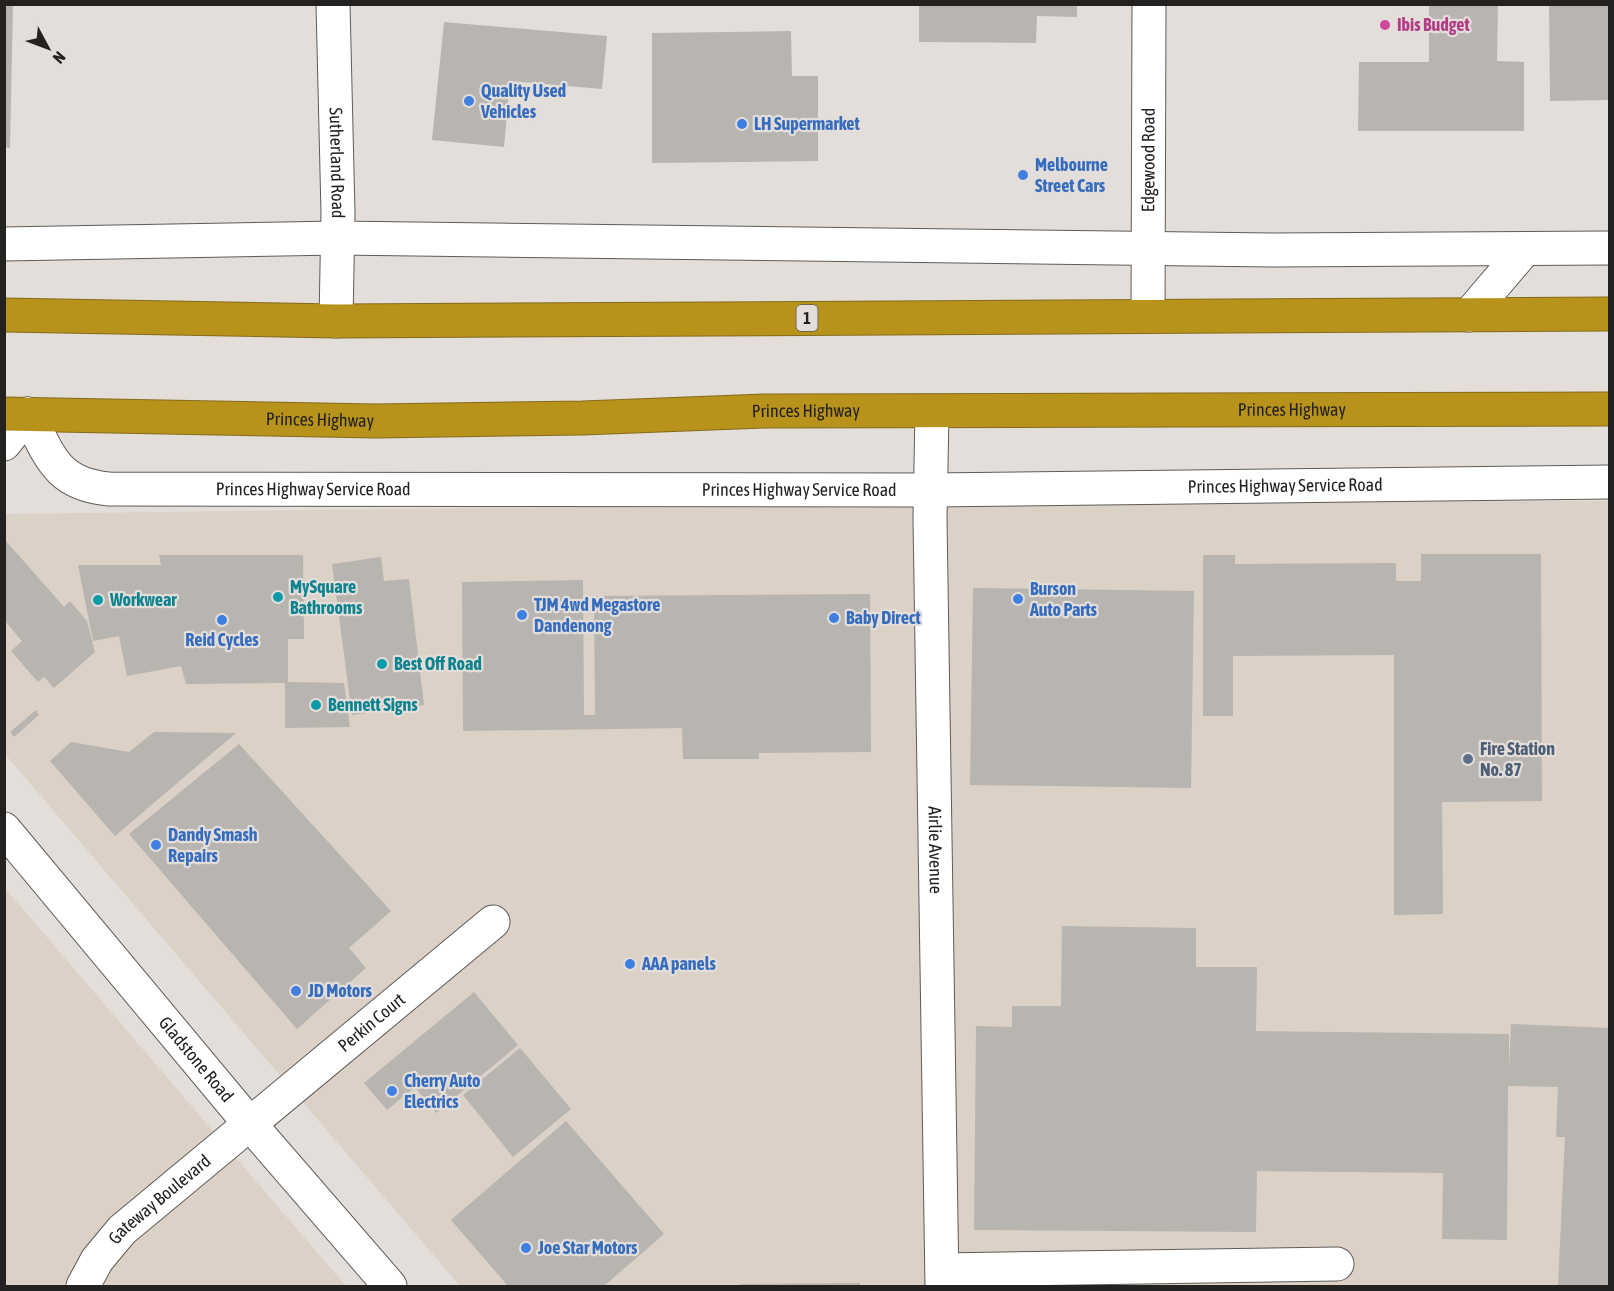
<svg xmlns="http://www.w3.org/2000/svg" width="1614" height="1291" font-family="'Asap Condensed',sans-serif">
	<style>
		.built { fill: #dbd1c7 }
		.building { fill: #b8b4b0 }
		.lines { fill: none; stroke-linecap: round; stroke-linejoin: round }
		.street-casing { stroke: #5f5c58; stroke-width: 35 }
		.secondary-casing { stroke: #5f5c58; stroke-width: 35 }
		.highway-casing { stroke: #846b1d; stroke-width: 35 }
		.street { stroke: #fff; stroke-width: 33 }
		.secondary { stroke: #fff; stroke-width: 33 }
		.highway { stroke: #b8931b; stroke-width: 33 }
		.hotel-dot { fill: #d1479c; stroke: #e3deda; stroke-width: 2 }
		.shop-dot { fill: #3f7fe0; stroke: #e3deda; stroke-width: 2 }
		.culture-dot { fill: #0f9aa8; stroke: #e3deda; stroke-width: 2 }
		.service-dot { fill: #5c6f8a; stroke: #e3deda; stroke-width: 2 }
		.labels { text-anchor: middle; stroke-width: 4.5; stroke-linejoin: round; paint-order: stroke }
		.shield { fill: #e3deda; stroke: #5d5a58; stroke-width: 1.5 }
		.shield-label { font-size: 16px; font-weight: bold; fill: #232220 }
		.hotel-label { font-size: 18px; font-weight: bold; fill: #b23c85; stroke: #e3deda; text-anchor: start }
		.shop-label { font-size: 18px; font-weight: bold; fill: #366cbe; stroke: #e3deda; text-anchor: start }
		.street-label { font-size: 18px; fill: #232220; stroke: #e3deda }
		.culture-label { font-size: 18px; font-weight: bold; fill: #0d838f; stroke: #e3deda; text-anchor: start }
		.service-label { font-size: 18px; font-weight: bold; fill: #4e5e75; stroke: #e3deda; text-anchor: start }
	</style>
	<rect width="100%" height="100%" fill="#e3deda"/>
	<!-- built -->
	<g class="built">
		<path d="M 1609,501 L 1609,1286 L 460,1286 L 5,754 L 5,514 L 947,502 Z"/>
		<path d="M 4,887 L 248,1172 L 346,1286 L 5,1286 Z"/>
	</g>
	<!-- building -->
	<g class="building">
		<path d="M 4,4 L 13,4 L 10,148 L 4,147 Z"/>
		<path d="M 919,4 L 1077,4 L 1077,17 L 1037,16 L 1036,43 L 919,42 Z"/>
		<path d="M 1429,4 L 1498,4 L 1497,61 L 1524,62 L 1524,131 L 1358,131 L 1359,62 L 1429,62 Z"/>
		<path d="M 1549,4 L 1610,4 L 1610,100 L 1550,101 Z"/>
		<path d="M 444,22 L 607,36 L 602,89 L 510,81 L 504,147 L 432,140 Z"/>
		<path d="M 791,31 L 792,76 L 818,76 L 818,161 L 652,163 L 652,33 Z"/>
		<path d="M 6,541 L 64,607 L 70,601 L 87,621 L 95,652 L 54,688 L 44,677 L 38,682 L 11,651 L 22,641 L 5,621 L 5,543 Z"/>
		<path d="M 1421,554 L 1541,554 L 1542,801 L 1442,802 L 1443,914 L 1394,915 L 1394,655 L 1233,656 L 1233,716 L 1203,716 L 1203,555 L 1235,555 L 1235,564 L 1396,563 L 1396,581 L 1421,581 Z"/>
		<path d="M 159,555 L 303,555 L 304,639 L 288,639 L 288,682 L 344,683 L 350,727 L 285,728 L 285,683 L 186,684 L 181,666 L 127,676 L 119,636 L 93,641 L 78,565 L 161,565 Z"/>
		<path d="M 381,557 L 384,581 L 409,579 L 424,705 L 352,715 L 332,564 Z"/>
		<path d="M 583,580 L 584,715 L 595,715 L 594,596 L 870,594 L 871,752 L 759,753 L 759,759 L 683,759 L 682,728 L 463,731 L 462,582 Z"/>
		<path d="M 973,588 L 1194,591 L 1191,788 L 970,785 Z"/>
		<path d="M 36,710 L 39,715 L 14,737 L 10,732 Z"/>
		<path d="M 154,732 L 236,733 L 115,836 L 50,761 L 71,742 L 129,752 Z"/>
		<path d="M 239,744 L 391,911 L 349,948 L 366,968 L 297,1029 L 129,834 Z"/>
		<path d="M 1062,926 L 1196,928 L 1196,967 L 1257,967 L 1256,1031 L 1509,1034 L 1509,1070 L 1511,1024 L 1610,1028 L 1610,1286 L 1558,1286 L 1565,1137 L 1556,1137 L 1558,1087 L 1508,1086 L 1507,1240 L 1442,1239 L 1443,1173 L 1257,1171 L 1256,1232 L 974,1230 L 976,1026 L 1012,1027 L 1012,1006 L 1061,1006 Z"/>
		<path d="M 474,992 L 518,1045 L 436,1113 L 415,1087 L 387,1110 L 364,1083 Z"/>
		<path d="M 520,1048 L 571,1109 L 513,1157 L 463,1095 Z"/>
		<path d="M 566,1121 L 664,1234 L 604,1286 L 508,1286 L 451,1220 Z"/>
		<path d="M 860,1283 L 860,1286 L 740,1286 L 740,1284 Z"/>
	</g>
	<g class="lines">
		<!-- street casing -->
		<g class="street-casing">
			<g id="street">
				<path id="s1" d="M 333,4 L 338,213 L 336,321"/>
				<path d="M 4,244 L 338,238 L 1274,250 L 1610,248"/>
				<path d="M 1469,315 L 1525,249"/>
				<path id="s2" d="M 1148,316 L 1149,4"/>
				<path id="s3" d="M 932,412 L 930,518 L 942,1286"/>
				<path id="s4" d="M 28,414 C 50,456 56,484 109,489 L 931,490 L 1610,482"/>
				<path d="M 942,1270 L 1337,1264"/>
				<path id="s5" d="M 83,1286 L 97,1260 L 122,1230 L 493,922"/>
			</g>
		</g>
		<!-- secondary casing -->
		<g class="secondary-casing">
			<g id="secondary">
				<path d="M 4,444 L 28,414"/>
				<path id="s6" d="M 4,829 L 249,1123 L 390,1286"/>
			</g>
		</g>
		<!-- highway casing -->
		<g class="highway-casing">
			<g id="highway">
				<path d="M 4,315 L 336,321 L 1610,314"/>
				<path id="s7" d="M 4,414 L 376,421 L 583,418 L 765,411 L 1610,409"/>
			</g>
		</g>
		<!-- street -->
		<use href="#street" class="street"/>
		<!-- secondary -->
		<use href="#secondary" class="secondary"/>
		<!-- highway -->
		<use href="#highway" class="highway"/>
	</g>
	<!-- markers -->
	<circle class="hotel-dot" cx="1385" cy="25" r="6"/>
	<g class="shop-dot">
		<circle cx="469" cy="101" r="6"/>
		<circle cx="742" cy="124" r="6"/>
		<circle cx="1023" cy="175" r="6"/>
		<circle cx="1018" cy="599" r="6"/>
		<circle cx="522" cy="615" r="6"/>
		<circle cx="834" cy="618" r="6"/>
		<circle cx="222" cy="620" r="6"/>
		<circle cx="156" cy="845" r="6"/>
		<circle cx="630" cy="964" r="6"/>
		<circle cx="296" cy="991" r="6"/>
		<circle cx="392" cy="1091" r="6"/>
		<circle cx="526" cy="1248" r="6"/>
	</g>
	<g class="culture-dot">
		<circle cx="278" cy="597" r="6"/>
		<circle cx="98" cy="600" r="6"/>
		<circle cx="382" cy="664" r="6"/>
		<circle cx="316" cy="705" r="6"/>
	</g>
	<circle class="service-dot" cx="1468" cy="759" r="6"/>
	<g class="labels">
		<!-- shield labels -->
		<rect class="shield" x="796.5" y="305" width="21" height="26" rx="4.5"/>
		<g class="shield-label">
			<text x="807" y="324">1</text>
		</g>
		<!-- hotel labels -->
		<g class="hotel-label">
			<text x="1397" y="31">Ibis Budget</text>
		</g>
		<!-- shop labels -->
		<g class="shop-label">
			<text x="481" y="97">Quality Used<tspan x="481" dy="21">Vehicles</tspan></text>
			<text x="754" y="130">LH Supermarket</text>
			<text x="1035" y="171">Melbourne<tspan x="1035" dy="21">Street Cars</tspan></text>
			<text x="1030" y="595">Burson<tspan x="1030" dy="21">Auto Parts</tspan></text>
			<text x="534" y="611">TJM 4wd Megastore<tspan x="534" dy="21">Dandenong</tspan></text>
			<text x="846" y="624">Baby Direct</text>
			<text x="222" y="646" text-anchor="middle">Reid Cycles</text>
			<text x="168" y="841">Dandy Smash<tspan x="168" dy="21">Repairs</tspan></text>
			<text x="642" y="970">AAA panels</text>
			<text x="308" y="997">JD Motors</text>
			<text x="404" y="1087">Cherry Auto<tspan x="404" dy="21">Electrics</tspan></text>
			<text x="538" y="1254">Joe Star Motors</text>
		</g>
		<!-- street labels -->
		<g class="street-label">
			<text dy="6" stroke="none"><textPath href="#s2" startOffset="156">Edgewood Road</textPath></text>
			<text dy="6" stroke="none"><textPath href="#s1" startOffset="159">Sutherland Road</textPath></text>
			<text dy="6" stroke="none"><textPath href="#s7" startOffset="1288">Princes Highway</textPath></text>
			<text dy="6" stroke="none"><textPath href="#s7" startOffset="802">Princes Highway</textPath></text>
			<text dy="6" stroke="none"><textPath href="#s7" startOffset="316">Princes Highway</textPath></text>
			<text dy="6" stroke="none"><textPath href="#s4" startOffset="1294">Princes Highway Service Road</textPath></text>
			<text dy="6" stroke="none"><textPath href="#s4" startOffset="322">Princes Highway Service Road</textPath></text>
			<text dy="6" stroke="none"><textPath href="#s4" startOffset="808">Princes Highway Service Road</textPath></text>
			<text dy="6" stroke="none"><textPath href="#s3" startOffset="438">Airlie Avenue</textPath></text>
			<text dy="6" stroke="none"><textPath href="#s5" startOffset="393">Perkin Court</textPath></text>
			<text dy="6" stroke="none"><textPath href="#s6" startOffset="300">Gladstone Road</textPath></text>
			<text dy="6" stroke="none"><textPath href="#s5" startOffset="117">Gateway Boulevard</textPath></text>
		</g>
		<!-- culture labels -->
		<g class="culture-label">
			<text x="290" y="593">MySquare<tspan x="290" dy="21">Bathrooms</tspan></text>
			<text x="110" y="606">Workwear</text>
			<text x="394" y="670">Best Off Road</text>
			<text x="328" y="711">Bennett Signs</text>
		</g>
		<!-- service labels -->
		<g class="service-label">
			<text x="1480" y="755">Fire Station<tspan x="1480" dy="21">No. 87</tspan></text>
		</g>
	</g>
	<!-- border -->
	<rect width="1614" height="1291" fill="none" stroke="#232220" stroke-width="12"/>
	<!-- north arrow -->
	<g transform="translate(48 48) rotate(131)" stroke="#e3deda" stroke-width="4.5" paint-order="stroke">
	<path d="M0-4.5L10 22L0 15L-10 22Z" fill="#232220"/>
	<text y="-9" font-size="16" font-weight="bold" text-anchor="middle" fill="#232220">N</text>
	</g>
</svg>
